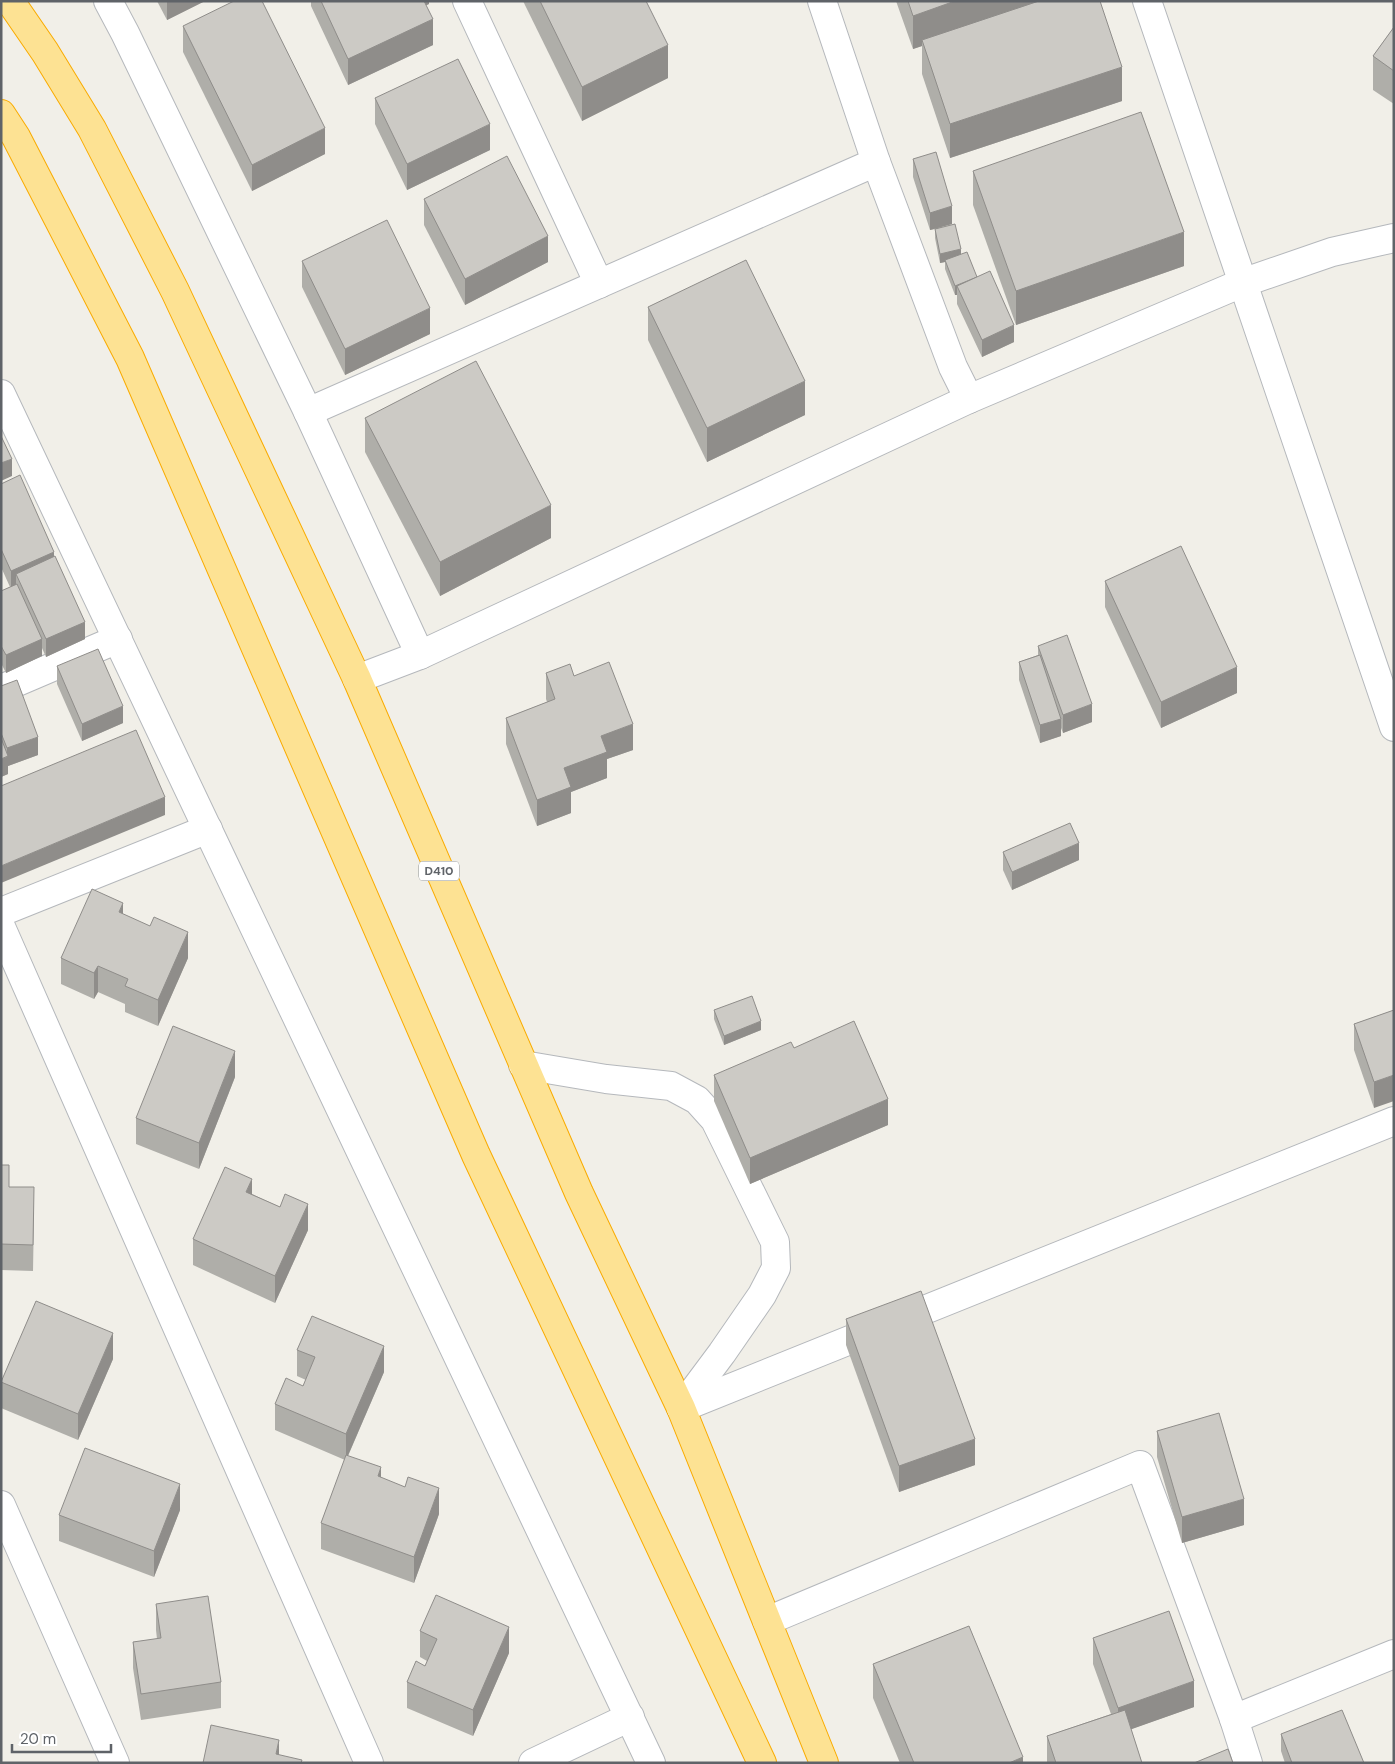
<svg xmlns="http://www.w3.org/2000/svg" width="1395" height="1764" font-family="'DM Sans',sans-serif">
	<style>
		.lines { fill: none; stroke-linecap: round; stroke-linejoin: round }
		.minor-casing { stroke: #b5b8bc; stroke-width: 30 }
		.highway-casing { stroke: #f9ab00; stroke-width: 30 }
		.minor { stroke: #fff; stroke-width: 28 }
		.highway { stroke: #fde293; stroke-width: 28 }
		.wall { fill: #afaea9 }
		.shaded-wall { fill: #8f8d8a }
		.building { fill: #cccac5; stroke: #8f8d8a }
		.labels { text-anchor: middle; stroke-width: 4; stroke-linejoin: round; paint-order: stroke }
		.shield { fill: #fff; stroke: #8f9295; stroke-width: 1 }
		.shield-label { font-size: 12px; font-weight: bold; fill: #5f6368 }
	</style>
	<rect width="100%" height="100%" fill="#f1efe8"/>
	<g class="lines">
		<!-- minor casing -->
		<g class="minor-casing">
			<g id="minor">
				<path d="M 108,1 L 125,33 L 308,412 L 420,655"/>
				<path d="M 467,1 L 599,284"/>
				<path d="M 822,1 L 876,162 L 953,367 L 969,399"/>
				<path d="M 1147,1 L 1394,727"/>
				<path d="M 1,394 L 651,1763"/>
				<path d="M 308,412 L 876,162"/>
				<path d="M 357,679 L 420,655 L 969,399 L 1242,283 L 1332,252 L 1394,238"/>
				<path d="M 1,689 L 118,639"/>
				<path d="M 1,912 L 208,829"/>
				<path d="M 1,927 L 369,1763"/>
				<path d="M 523,1065 L 606,1079 L 671,1086 L 697,1100 L 715,1120 L 775,1242 L 776,1268 L 762,1295 L 722,1353 L 681,1408"/>
				<path d="M 681,1408 L 1394,1121"/>
				<path d="M 1,1505 L 115,1763"/>
				<path d="M 767,1621 L 1140,1465 L 1234,1719 L 1248,1763"/>
				<path d="M 1234,1719 L 1394,1654"/>
				<path d="M 533,1763 L 630,1717"/>
			</g>
		</g>
		<!-- highway casing -->
		<g class="highway-casing">
			<g id="highway">
				<path d="M 10,1 L 45,52 L 92,129 L 175,291 L 357,679 L 579,1193 L 681,1408 L 824,1763"/>
				<path d="M 1,114 L 16,137 L 130,358 L 476,1155 L 762,1763"/>
			</g>
		</g>
		<!-- minor -->
		<use href="#minor" class="minor"/>
		<!-- highway -->
		<use href="#highway" class="highway"/>
	</g>
	<!-- wall -->
	<g class="wall">
		<path d="M 157,1 L 205,1 L 167,20 Z"/>
		<path d="M 311,1 L 429,1 L 429,4 L 426,5 L 433,45 L 348,85 L 311,6 Z"/>
		<path d="M 523,1 L 646,1 L 668,78 L 582,121 Z"/>
		<path d="M 896,1 L 1100,1 L 1122,101 L 950,158 L 922,74 L 922,46 L 913,49 Z"/>
		<path d="M 183,26 L 325,154 L 252,191 L 183,52 Z"/>
		<path d="M 1394,27 L 1394,104 L 1373,90 L 1373,56 Z"/>
		<path d="M 375,98 L 490,150 L 407,190 L 375,124 Z"/>
		<path d="M 913,159 L 952,224 L 941,227 L 961,254 L 977,277 L 1014,342 L 982,357 L 957,304 L 957,295 L 955,295 L 945,269 L 945,262 L 940,263 L 935,238 L 935,229 L 930,230 L 913,177 Z"/>
		<path d="M 973,171 L 1184,266 L 1016,325 L 973,205 Z"/>
		<path d="M 424,199 L 548,262 L 465,305 L 424,225 Z"/>
		<path d="M 302,261 L 430,334 L 345,375 L 302,287 Z"/>
		<path d="M 648,307 L 805,415 L 707,462 L 648,340 Z"/>
		<path d="M 365,418 L 551,538 L 440,596 L 365,452 Z"/>
		<path d="M 1,484 L 54,556 L 85,639 L 46,657 L 42,648 L 42,656 L 6,673 L 1,663 L 1,591 L 10,587 L 1,567 Z"/>
		<path d="M 1105,581 L 1237,693 L 1161,728 L 1105,607 Z"/>
		<path d="M 1038,646 L 1092,722 L 1063,733 L 1061,728 L 1061,736 L 1040,743 L 1019,680 L 1019,662 L 1038,655 Z"/>
		<path d="M 57,666 L 123,723 L 82,741 L 57,684 Z"/>
		<path d="M 546,673 L 574,676 L 633,750 L 607,759 L 607,778 L 571,792 L 571,813 L 537,826 L 506,744 L 506,718 L 547,702 L 546,699 Z"/>
		<path d="M 1,686 L 38,755 L 8,766 L 8,774 L 1,777 Z"/>
		<path d="M 1003,852 L 1079,860 L 1012,890 L 1003,870 Z"/>
		<path d="M 123,914 L 188,958 L 158,1026 L 125,1012 L 125,1004 L 98,992 L 94,999 L 61,984 L 61,958 Z"/>
		<path d="M 714,1010 L 761,1030 L 724,1045 L 714,1019 Z"/>
		<path d="M 1394,1010 L 1374,1108 L 1354,1050 L 1354,1024 Z"/>
		<path d="M 794,1048 L 888,1125 L 750,1184 L 714,1101 L 714,1075 Z"/>
		<path d="M 235,1077 L 199,1169 L 136,1144 L 136,1118 Z"/>
		<path d="M 1,1165 L 9,1187 L 34,1213 L 33,1271 L 1,1270 Z"/>
		<path d="M 252,1194 L 280,1207 L 308,1230 L 275,1303 L 193,1265 L 193,1239 Z"/>
		<path d="M 846,1319 L 975,1465 L 899,1492 L 846,1345 Z"/>
		<path d="M 297,1350 L 384,1372 L 348,1456 L 381,1478 L 439,1514 L 414,1583 L 321,1549 L 321,1523 L 345,1460 L 275,1430 L 275,1404 L 303,1386 L 306,1380 L 297,1376 Z"/>
		<path d="M 113,1359 L 78,1440 L 1,1408 L 1,1382 Z"/>
		<path d="M 1157,1431 L 1244,1525 L 1182,1543 L 1157,1457 Z"/>
		<path d="M 180,1510 L 154,1577 L 59,1541 L 59,1515 Z"/>
		<path d="M 156,1604 L 221,1682 L 221,1708 L 141,1720 L 133,1668 L 133,1642 L 157,1639 L 156,1630 Z"/>
		<path d="M 420,1631 L 509,1653 L 473,1736 L 407,1708 L 407,1682 L 425,1666 L 427,1661 L 420,1657 Z"/>
		<path d="M 1093,1638 L 1194,1707 L 1131,1729 L 1142,1763 L 1047,1763 L 1047,1736 L 1111,1714 L 1093,1664 Z"/>
		<path d="M 873,1664 L 1023,1763 L 900,1763 L 873,1698 Z"/>
		<path d="M 1281,1734 L 1364,1763 L 1285,1763 L 1281,1751 Z"/>
	</g>
	<!-- shaded-wall -->
	<g class="shaded-wall">
		<path d="M 167,1 L 205,1 L 167,20 Z"/>
		<path d="M 416,1 L 429,1 L 429,4 L 416,10 Z"/>
		<path d="M 955,1 L 1052,1 L 922,40 L 922,46 L 913,49 L 913,16 Z"/>
		<path d="M 433,19 L 433,45 L 348,85 L 348,59 Z"/>
		<path d="M 668,45 L 668,78 L 582,121 L 582,87 Z"/>
		<path d="M 1122,67 L 1122,101 L 950,158 L 950,124 Z"/>
		<path d="M 490,124 L 490,150 L 407,190 L 407,164 Z"/>
		<path d="M 325,128 L 325,154 L 252,191 L 252,165 Z"/>
		<path d="M 952,206 L 952,224 L 930,230 L 930,213 Z"/>
		<path d="M 1184,232 L 1184,266 L 1016,325 L 1016,291 Z"/>
		<path d="M 548,236 L 548,262 L 465,305 L 465,279 Z"/>
		<path d="M 961,249 L 961,258 L 945,260 L 945,262 L 940,263 L 940,254 Z"/>
		<path d="M 977,278 L 957,286 L 957,295 L 955,295 L 955,286 Z"/>
		<path d="M 430,308 L 430,334 L 345,375 L 345,349 Z"/>
		<path d="M 1014,325 L 1014,342 L 982,357 L 982,340 Z"/>
		<path d="M 805,381 L 805,415 L 707,462 L 707,428 Z"/>
		<path d="M 12,459 L 12,476 L 1,481 L 1,463 Z"/>
		<path d="M 551,505 L 551,538 L 440,596 L 440,562 Z"/>
		<path d="M 54,552 L 54,570 L 16,574 L 16,587 L 11,589 L 11,571 Z"/>
		<path d="M 85,622 L 85,639 L 46,657 L 46,639 Z"/>
		<path d="M 42,639 L 42,656 L 6,673 L 6,655 Z"/>
		<path d="M 1237,667 L 1237,693 L 1161,728 L 1161,702 Z"/>
		<path d="M 1092,704 L 1092,722 L 1063,733 L 1063,715 Z"/>
		<path d="M 123,706 L 123,723 L 82,741 L 82,724 Z"/>
		<path d="M 1061,719 L 1061,736 L 1040,743 L 1040,725 Z"/>
		<path d="M 633,724 L 633,750 L 607,759 L 607,778 L 571,792 L 571,813 L 537,826 L 537,800 L 564,768 L 601,736 Z"/>
		<path d="M 38,737 L 38,755 L 8,766 L 8,774 L 1,777 L 1,759 L 7,757 L 7,748 Z"/>
		<path d="M 165,797 L 165,815 L 1,883 L 1,866 Z"/>
		<path d="M 1079,843 L 1079,860 L 1012,890 L 1012,872 Z"/>
		<path d="M 123,903 L 123,929 L 119,912 Z"/>
		<path d="M 188,932 L 188,958 L 158,1026 L 158,1000 Z"/>
		<path d="M 98,966 L 98,992 L 94,999 L 94,973 Z"/>
		<path d="M 761,1021 L 761,1030 L 724,1045 L 724,1036 Z"/>
		<path d="M 235,1051 L 235,1077 L 199,1169 L 199,1143 Z"/>
		<path d="M 1394,1075 L 1394,1101 L 1374,1108 L 1374,1082 Z"/>
		<path d="M 888,1099 L 888,1125 L 750,1184 L 750,1158 Z"/>
		<path d="M 252,1179 L 252,1205 L 246,1192 Z"/>
		<path d="M 308,1204 L 308,1230 L 275,1303 L 275,1276 Z"/>
		<path d="M 113,1333 L 113,1359 L 78,1440 L 78,1414 Z"/>
		<path d="M 384,1346 L 384,1372 L 346,1460 L 346,1434 Z"/>
		<path d="M 975,1439 L 975,1465 L 899,1492 L 899,1466 Z"/>
		<path d="M 381,1467 L 381,1493 L 378,1476 Z"/>
		<path d="M 180,1484 L 180,1510 L 154,1577 L 154,1551 Z"/>
		<path d="M 439,1488 L 439,1514 L 414,1583 L 414,1557 Z"/>
		<path d="M 1244,1499 L 1244,1525 L 1182,1543 L 1182,1517 Z"/>
		<path d="M 509,1627 L 509,1653 L 473,1736 L 473,1710 Z"/>
		<path d="M 1194,1681 L 1194,1707 L 1118,1734 L 1118,1708 Z"/>
		<path d="M 279,1740 L 279,1763 L 276,1754 Z"/>
		<path d="M 1023,1757 L 1023,1763 L 1009,1763 Z"/>
	</g>
	<!-- building -->
	<g class="building">
		<path d="M 234,1 L 262,1 L 325,128 L 252,165 L 183,26 Z"/>
		<path d="M 321,1 L 424,1 L 433,19 L 348,59 Z"/>
		<path d="M 540,1 L 646,1 L 668,45 L 582,87 Z"/>
		<path d="M 908,1 L 955,1 L 913,16 Z"/>
		<path d="M 1039,1 L 1100,1 L 1122,67 L 950,124 L 922,40 Z"/>
		<path d="M 1394,27 L 1394,71 L 1373,56 Z"/>
		<path d="M 458,59 L 490,124 L 407,164 L 375,98 Z"/>
		<path d="M 1141,112 L 1184,232 L 1016,291 L 973,171 Z"/>
		<path d="M 936,152 L 952,206 L 930,213 L 913,159 Z"/>
		<path d="M 507,156 L 548,236 L 465,279 L 424,199 Z"/>
		<path d="M 387,220 L 430,308 L 345,349 L 302,261 Z"/>
		<path d="M 955,224 L 961,249 L 940,254 L 935,229 Z"/>
		<path d="M 967,252 L 977,277 L 955,286 L 945,260 Z"/>
		<path d="M 746,260 L 805,381 L 707,428 L 648,307 Z"/>
		<path d="M 990,271 L 1014,325 L 982,340 L 957,286 Z"/>
		<path d="M 476,361 L 551,505 L 440,562 L 365,418 Z"/>
		<path d="M 1,436 L 12,459 L 1,463 Z"/>
		<path d="M 20,475 L 54,552 L 11,571 L 1,549 L 1,484 Z"/>
		<path d="M 1181,546 L 1237,667 L 1161,702 L 1105,581 Z"/>
		<path d="M 55,556 L 85,622 L 46,639 L 16,574 Z"/>
		<path d="M 17,584 L 42,639 L 6,655 L 1,646 L 1,591 Z"/>
		<path d="M 1067,635 L 1092,704 L 1063,715 L 1038,646 Z"/>
		<path d="M 98,649 L 123,706 L 82,724 L 57,666 Z"/>
		<path d="M 1040,655 L 1061,719 L 1040,725 L 1019,662 Z"/>
		<path d="M 609,662 L 633,724 L 601,736 L 607,752 L 564,768 L 571,787 L 537,800 L 506,718 L 555,699 L 546,673 L 570,664 L 574,676 Z"/>
		<path d="M 17,680 L 38,737 L 7,748 L 1,733 L 1,686 Z"/>
		<path d="M 136,730 L 165,797 L 1,866 L 1,786 Z"/>
		<path d="M 1,738 L 8,756 L 1,759 Z"/>
		<path d="M 1070,823 L 1079,843 L 1012,872 L 1003,852 Z"/>
		<path d="M 92,889 L 123,903 L 119,912 L 150,926 L 154,917 L 188,932 L 158,1000 L 125,986 L 128,979 L 98,966 L 94,973 L 61,958 Z"/>
		<path d="M 752,996 L 761,1021 L 724,1036 L 714,1010 Z"/>
		<path d="M 1394,1010 L 1394,1075 L 1374,1082 L 1354,1024 Z"/>
		<path d="M 854,1021 L 888,1099 L 750,1158 L 714,1075 L 791,1042 L 794,1048 Z"/>
		<path d="M 173,1026 L 235,1051 L 199,1143 L 136,1118 Z"/>
		<path d="M 1,1165 L 9,1165 L 9,1187 L 34,1187 L 33,1245 L 1,1244 Z"/>
		<path d="M 225,1167 L 252,1179 L 246,1192 L 280,1207 L 285,1194 L 308,1204 L 275,1276 L 193,1239 Z"/>
		<path d="M 921,1291 L 975,1439 L 899,1466 L 846,1319 Z"/>
		<path d="M 36,1301 L 113,1333 L 78,1414 L 1,1382 Z"/>
		<path d="M 312,1316 L 384,1346 L 346,1434 L 275,1404 L 286,1378 L 303,1386 L 315,1357 L 297,1350 Z"/>
		<path d="M 1219,1413 L 1244,1499 L 1182,1517 L 1157,1431 Z"/>
		<path d="M 85,1448 L 180,1484 L 154,1551 L 59,1515 Z"/>
		<path d="M 346,1455 L 381,1467 L 378,1476 L 405,1487 L 408,1477 L 439,1488 L 414,1557 L 321,1523 Z"/>
		<path d="M 436,1595 L 509,1627 L 473,1710 L 407,1682 L 416,1661 L 425,1666 L 437,1639 L 420,1631 Z"/>
		<path d="M 208,1596 L 221,1682 L 141,1694 L 133,1642 L 161,1638 L 156,1604 Z"/>
		<path d="M 1169,1611 L 1194,1681 L 1118,1708 L 1093,1638 Z"/>
		<path d="M 969,1626 L 1023,1757 L 1009,1763 L 914,1763 L 873,1664 Z"/>
		<path d="M 1125,1710 L 1142,1763 L 1056,1763 L 1047,1736 Z"/>
		<path d="M 1342,1710 L 1364,1763 L 1292,1763 L 1281,1734 Z"/>
		<path d="M 211,1725 L 279,1740 L 276,1754 L 302,1760 L 301,1763 L 203,1763 Z"/>
		<path d="M 1228,1749 L 1233,1763 L 1194,1763 Z"/>
	</g>
	<g class="labels">
		<!-- shield labels -->
		<rect class="shield" x="419" y="861.5" width="40" height="19" rx="4"/>
		<g class="shield-label">
			<text x="439" y="875">D410</text>
		</g>
	</g>
	<!-- border -->
	<rect width="1395" height="1764" fill="none" stroke="#5f6368" stroke-width="5"/>
	<!-- scale -->
	<path d="M12 1744v8h99v-8" fill="none" stroke="#5f6368" stroke-width="2.5"/>
	<text x="20" y="1744" font-size="15" fill="#5f6368" stroke="#ffffff" stroke-width="4" paint-order="stroke">20 m</text>
</svg>
